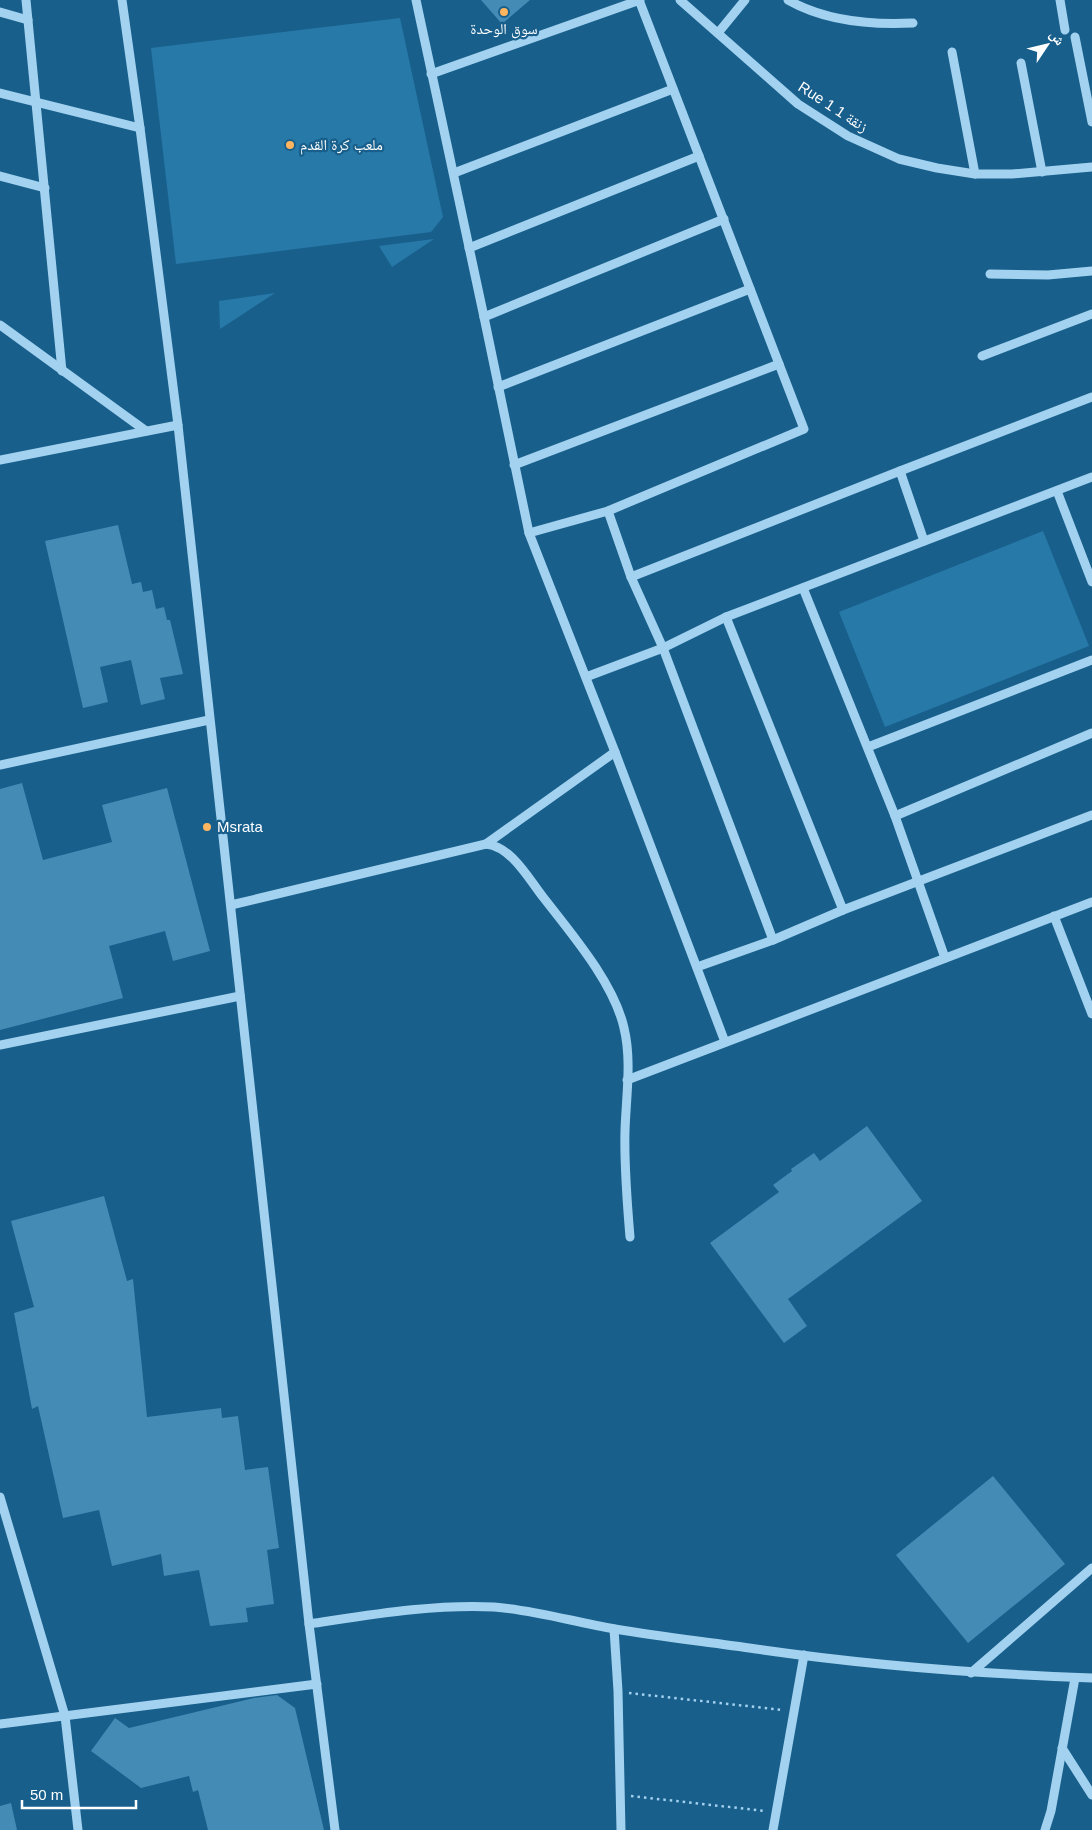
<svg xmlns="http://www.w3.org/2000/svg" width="1092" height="1830" font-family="Arial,'Noto Naskh Arabic',sans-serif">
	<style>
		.green { fill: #2779a8 }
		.building { fill: #448cb6 }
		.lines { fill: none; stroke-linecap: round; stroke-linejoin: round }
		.path { stroke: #a2d2ef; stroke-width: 2.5; stroke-dasharray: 2.5 4; stroke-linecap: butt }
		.minor { stroke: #a2d2ef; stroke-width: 9 }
		.poi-dot { fill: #ffb55f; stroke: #185f8c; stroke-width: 2 }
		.labels { text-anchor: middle; stroke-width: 4.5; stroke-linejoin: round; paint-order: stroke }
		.poi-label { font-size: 15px; fill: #fff; stroke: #185f8c; text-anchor: start }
		.street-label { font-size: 15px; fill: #fff; stroke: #185f8c }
	</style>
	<rect width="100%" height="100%" fill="#185f8c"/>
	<!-- green -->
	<g class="green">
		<path d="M 400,18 L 443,217 L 431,232 L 176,264 L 151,48 Z"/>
		<path d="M 434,239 L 392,267 L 379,246 Z"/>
		<path d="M 275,293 L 220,329 L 219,301 Z"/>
		<path d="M 1043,531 L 1089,646 L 885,727 L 839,612 Z"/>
	</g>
	<!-- building -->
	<g class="building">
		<path d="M 481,0 L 530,0 L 502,24 Z"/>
		<path d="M 118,525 L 132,584 L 141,582 L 143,592 L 152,590 L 156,609 L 164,607 L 167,620 L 170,620 L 183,674 L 160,678 L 165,699 L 141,705 L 131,660 L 100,667 L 108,702 L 83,708 L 45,541 Z"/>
		<path d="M 22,783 L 43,860 L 112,842 L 102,805 L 167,788 L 210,951 L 173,961 L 165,931 L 109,946 L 123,998 L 0,1030 L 0,789 Z"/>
		<path d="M 867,1126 L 922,1201 L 788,1299 L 807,1326 L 784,1343 L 710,1243 L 779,1192 L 773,1185 L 792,1171 L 791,1169 L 814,1153 L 820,1161 Z"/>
		<path d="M 104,1196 L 127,1281 L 133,1279 L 147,1417 L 221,1408 L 222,1418 L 238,1416 L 245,1470 L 268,1467 L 279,1548 L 267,1550 L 274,1604 L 246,1608 L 248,1622 L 210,1626 L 199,1570 L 164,1576 L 161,1554 L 112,1566 L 99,1510 L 63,1518 L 38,1406 L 32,1409 L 14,1313 L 34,1307 L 11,1221 Z"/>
		<path d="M 993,1476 L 1065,1564 L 968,1643 L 896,1555 Z"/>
		<path d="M 277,1695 L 295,1708 L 324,1830 L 208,1830 L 198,1790 L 193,1792 L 189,1776 L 141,1788 L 91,1751 L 115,1718 L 129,1728 L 254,1698 Z"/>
		<path d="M 11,1803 L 17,1830 L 0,1830 L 0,1806 Z"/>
	</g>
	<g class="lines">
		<!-- path -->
		<g class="path">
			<path d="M 629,1693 L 783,1710"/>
			<path d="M 631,1796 L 765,1811"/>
		</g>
		<!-- minor -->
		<g class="minor">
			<path d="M 26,0 L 62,371"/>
			<path d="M 122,0 L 140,128 L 178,425 L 309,1624 L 335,1830"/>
			<path d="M 416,0 L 484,317 L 529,533 L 615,752 L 725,1042"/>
			<path d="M 680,0 L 798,104 L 848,136 L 899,159 L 937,168 L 975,174 L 1012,174 L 1092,167"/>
			<path d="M 788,0 C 825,21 872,25 913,23"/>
			<path d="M 1060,0 L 1065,30"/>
			<path d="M 0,12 L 28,20"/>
			<path d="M 718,33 L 745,0"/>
			<path d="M 1075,37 L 1092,122"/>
			<path d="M 952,52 L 975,174"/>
			<path d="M 1021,63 L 1042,172"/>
			<path d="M 431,74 L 640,0"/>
			<path d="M 0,93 L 140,128"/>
			<path d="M 454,173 L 673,89"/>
			<path d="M 0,176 L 45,188"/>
			<path d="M 469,248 L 699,156"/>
			<path d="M 990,274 L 1048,275 L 1092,271"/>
			<path d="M 484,317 L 724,219"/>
			<path d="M 0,325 L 146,431"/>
			<path d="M 982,356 L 1092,314"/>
			<path d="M 498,387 L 750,289"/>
			<path d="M 0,460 L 178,425"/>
			<path d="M 514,465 L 779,364"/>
			<path d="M 900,471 L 924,541"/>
			<path d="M 1057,491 L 1092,582"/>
			<path d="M 608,511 L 631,577 L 663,648 L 773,940"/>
			<path d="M 529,533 L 608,511 L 804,429 L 639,0"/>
			<path d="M 631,577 L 900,471 L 1092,397"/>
			<path d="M 803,588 L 895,816 L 945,958"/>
			<path d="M 726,617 L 843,910"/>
			<path d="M 586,677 L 663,648 L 726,617 L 1092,477"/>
			<path d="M 868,747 L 1092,660"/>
			<path d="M 0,765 L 209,720"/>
			<path d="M 895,816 L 1092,733"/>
			<path d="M 486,844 L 615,752"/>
			<path d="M 231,905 L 486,844 C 512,847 528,878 543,897 C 571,933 614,983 624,1028 C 632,1061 626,1097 625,1131 C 624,1166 627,1201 630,1237"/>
			<path d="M 1054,916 L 1092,1014"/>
			<path d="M 697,967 L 773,940 L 843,910 L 1092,815"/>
			<path d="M 0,1045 L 240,996"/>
			<path d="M 627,1080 L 1092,902"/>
			<path d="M 0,1497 L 65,1716 L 78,1830"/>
			<path d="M 309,1624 C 370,1615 432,1604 494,1607 C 535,1610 574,1622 615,1629 C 662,1637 709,1642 756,1649 C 867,1665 980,1674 1092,1678"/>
			<path d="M 614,1629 L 618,1691 L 621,1830"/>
			<path d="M 971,1673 L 1092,1568"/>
			<path d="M 0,1724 L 317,1684"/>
			<path d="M 1062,1748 L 1092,1795"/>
			<path d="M 773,1830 L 804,1655"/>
			<path d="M 1045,1830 L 1051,1811 L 1075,1678"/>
		</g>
	</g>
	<!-- markers -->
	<g class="poi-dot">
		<circle cx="504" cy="12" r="5"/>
		<circle cx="290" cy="145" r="5"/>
		<circle cx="207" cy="827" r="5"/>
	</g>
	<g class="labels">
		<!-- poi labels -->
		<g class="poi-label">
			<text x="504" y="34" text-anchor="middle">سوق الوحدة</text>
			<text x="300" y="150">ملعب كرة القدم</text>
			<text x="217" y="832">Msrata</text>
		</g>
		<!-- street labels -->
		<g class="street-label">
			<text transform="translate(833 107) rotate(33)" y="5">Rue 1 زنقة 1</text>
		</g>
	</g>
	<!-- north arrow -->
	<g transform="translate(1047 45) rotate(55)" stroke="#185f8c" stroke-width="4" paint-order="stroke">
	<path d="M0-4L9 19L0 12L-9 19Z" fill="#ffffff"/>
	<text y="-8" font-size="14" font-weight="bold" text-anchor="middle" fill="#ffffff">ش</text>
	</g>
	<!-- scale -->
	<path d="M22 1800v8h114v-8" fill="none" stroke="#ffffff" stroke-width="2.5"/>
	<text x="30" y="1800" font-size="15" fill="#ffffff" stroke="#185f8c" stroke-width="4" paint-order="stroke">50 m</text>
</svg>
